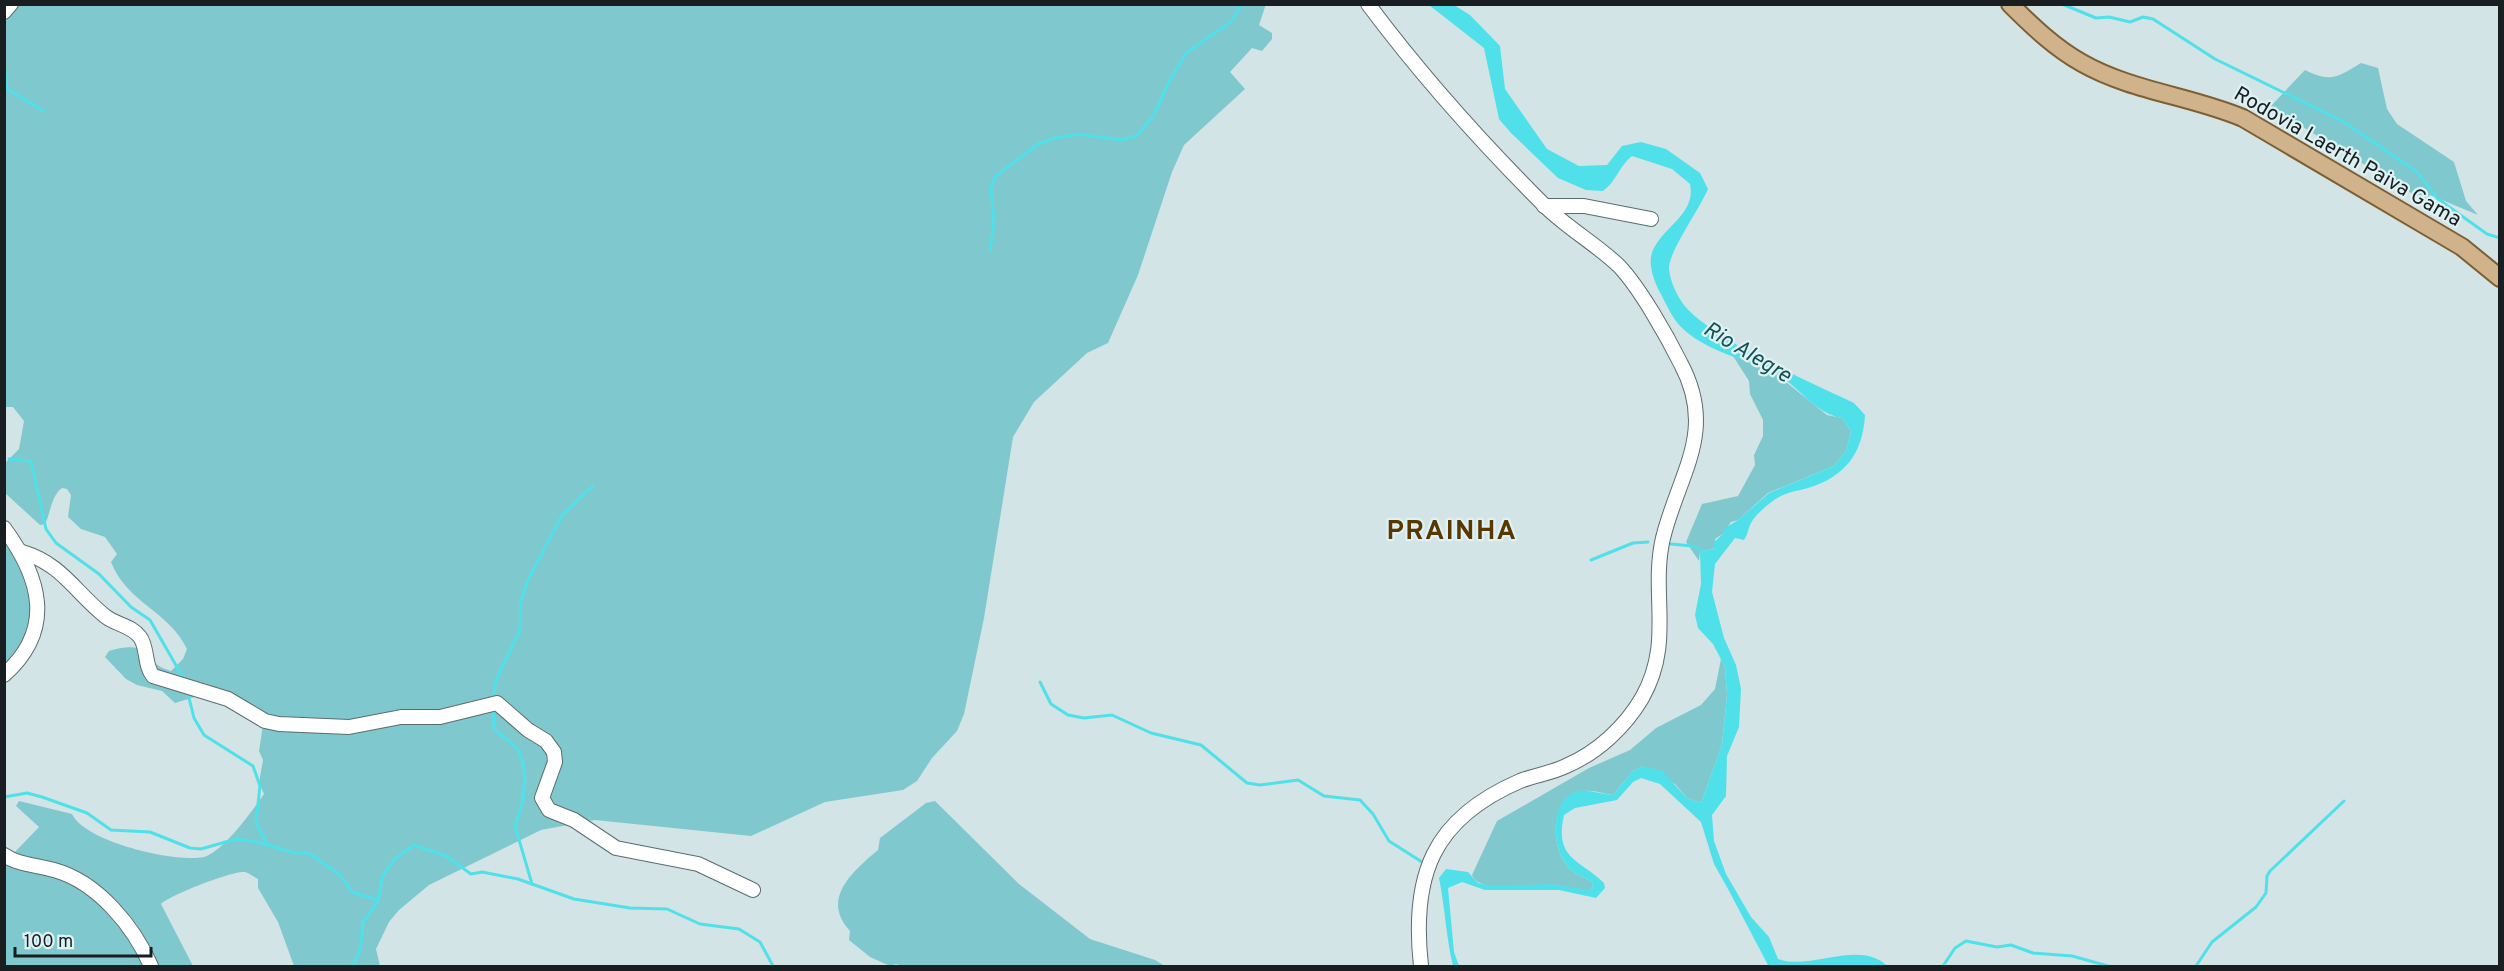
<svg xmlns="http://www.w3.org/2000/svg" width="2504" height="971" font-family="Overpass,sans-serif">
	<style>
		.green { fill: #7fc9ce }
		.water { fill: #50e0e9 }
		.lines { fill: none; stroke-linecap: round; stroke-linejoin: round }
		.stream { stroke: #50e0e9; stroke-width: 3 }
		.minor-casing { stroke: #5c6c6d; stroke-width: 16 }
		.major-casing { stroke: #7d5f34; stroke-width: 20 }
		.minor { stroke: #fff; stroke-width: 14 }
		.major { stroke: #d1b38b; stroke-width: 16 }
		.labels { text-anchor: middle; stroke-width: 4.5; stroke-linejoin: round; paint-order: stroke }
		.street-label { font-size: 21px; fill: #191f20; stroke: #dff2f3 }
		.water-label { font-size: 22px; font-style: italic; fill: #135154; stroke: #dff2f3 }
		.district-label { font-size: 27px; font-weight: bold; letter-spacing: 1.5px; fill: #593700; stroke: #dff2f3 }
	</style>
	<rect width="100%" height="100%" fill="#d2e4e5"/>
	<!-- green -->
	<g class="green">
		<path d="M 5,5 L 1266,4 L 1259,25 L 1272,33 L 1272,39 L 1262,51 L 1252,48 L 1230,72 L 1245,89 L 1184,145 L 1172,172 L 1138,275 L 1108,343 L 1087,353 L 1034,402 L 1013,437 L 984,618 L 964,714 L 957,731 L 932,758 L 917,781 L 903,790 L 825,802 L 751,836 L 595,820 L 541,830 L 429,885 L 399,910 L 389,922 L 376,949 L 380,966 L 294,966 L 278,922 L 258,888 L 258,879 C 254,877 249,873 245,872 C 233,870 168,896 161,904 L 193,966 L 5,966 L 5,846 L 15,852 L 39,827 L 16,806 L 19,801 L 72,814 C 85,842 175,863 204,857 C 223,852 253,810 264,794 L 259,783 L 263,760 L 259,751 L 263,725 L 253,718 L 201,695 L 175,703 L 162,691 L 137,685 L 126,679 L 105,657 L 109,651 C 155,638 139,663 171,671 L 183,659 L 187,649 C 169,611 127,603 111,562 L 117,554 L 105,537 L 81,529 L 68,517 L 71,495 L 67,489 L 62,488 C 51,496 51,512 45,524 L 40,525 L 5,493 L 5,463 L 19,449 L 24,421 L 13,407 L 4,407 Z"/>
		<path d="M 2361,63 L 2378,68 L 2387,109 L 2397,124 L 2454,162 L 2466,201 L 2478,215 L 2430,195 L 2426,202 L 2270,107 L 2305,70 C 2331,83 2338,77 2361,63 Z"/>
		<path d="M 1733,356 L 1776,374 L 1827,415 L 1842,418 L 1851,431 L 1846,451 L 1834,466 L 1768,493 L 1738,520 L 1731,522 L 1723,534 L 1715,539 L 1715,548 L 1700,552 L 1699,561 L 1686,542 L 1702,504 L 1738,496 L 1755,465 L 1754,455 L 1763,436 L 1763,420 L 1750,394 L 1749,381 Z"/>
		<path d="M 4,538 L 31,580 L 31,630 L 4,666 Z"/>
		<path d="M 1721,659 L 1725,667 L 1727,695 L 1722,745 L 1701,803 L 1687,798 L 1675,784 L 1643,766 L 1633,771 L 1613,795 C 1604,794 1593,790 1585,791 C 1551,793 1550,842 1565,863 C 1571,873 1582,876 1592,882 L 1593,887 L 1589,890 C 1579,892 1563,885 1552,885 C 1533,884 1480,895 1472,875 L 1497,821 L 1589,768 L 1630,750 L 1656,728 L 1701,705 L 1715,689 Z"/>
		<path d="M 935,801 L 1019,884 L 1090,939 L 1155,960 L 1165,966 L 903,966 L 896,964 L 890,966 L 870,957 L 849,940 L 850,931 C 820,899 853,871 878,850 L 880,838 L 926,803 Z"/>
	</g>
	<!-- water -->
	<path class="water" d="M 1429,5 L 1454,5 L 1470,15 L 1500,46 L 1505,89 L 1547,149 L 1579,166 L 1607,165 L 1622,146 L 1641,142 L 1666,149 L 1700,173 L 1708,189 C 1699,210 1671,248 1669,267 C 1669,279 1677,296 1684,305 C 1711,339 1812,383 1854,403 L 1865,415 C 1863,453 1845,477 1808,488 C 1796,491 1784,493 1774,500 C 1766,506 1755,515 1751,523 C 1748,529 1748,534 1744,540 L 1735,538 L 1715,564 L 1712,592 L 1724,638 L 1736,665 L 1741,689 L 1739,727 L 1727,756 L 1726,796 L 1712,815 L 1714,841 L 1726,874 L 1751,917 L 1769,937 L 1778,959 C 1810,971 1860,939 1887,966 L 1768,965 L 1728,889 L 1714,864 L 1701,822 L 1660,784 L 1641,778 L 1633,782 L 1617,800 L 1575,808 L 1564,815 C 1554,860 1580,859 1604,883 L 1605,888 L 1596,898 L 1559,890 L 1485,890 L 1462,882 L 1448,888 L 1454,952 L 1459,966 L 1453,966 C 1446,937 1445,907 1439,878 L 1446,869 L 1468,872 L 1478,883 L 1492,886 L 1550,884 L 1589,890 L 1593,887 L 1592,882 C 1582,876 1571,873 1565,863 C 1552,845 1550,801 1575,792 C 1586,788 1601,794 1613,795 L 1633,771 L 1643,766 L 1662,771 L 1687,798 L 1701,803 L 1722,745 L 1727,695 L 1725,667 L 1713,644 L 1698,628 L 1695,615 L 1701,584 L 1700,552 L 1715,548 L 1713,543 L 1723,534 L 1725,528 L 1738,520 L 1769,493 L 1834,466 L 1846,451 L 1851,431 L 1842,418 C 1814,413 1799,386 1775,373 C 1745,359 1705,351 1681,327 C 1673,319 1667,306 1662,296 C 1656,286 1649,269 1651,257 C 1656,229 1697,217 1690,184 L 1672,169 L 1632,156 C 1619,166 1616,182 1603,191 L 1586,190 L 1558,178 L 1511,133 L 1499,119 L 1484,48 Z"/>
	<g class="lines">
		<!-- stream -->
		<g class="stream">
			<path d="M 2062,4 L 2096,18 L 2109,17 L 2130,22 L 2143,17 L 2153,19 L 2215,59 L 2344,122 L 2417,172 L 2438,199 L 2487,234 L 2500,238"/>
			<path d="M 4,65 L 7,89 L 44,111"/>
			<path d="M 990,250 L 994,223 L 991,186 L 996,176 L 1038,144 L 1055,138 L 1079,134 L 1121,140 L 1136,136 L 1153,117 L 1170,80 L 1186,53 L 1232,21 L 1242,4"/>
			<path d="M 9,459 L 31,461 L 46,529 L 56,543 L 99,574 L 131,607 L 150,620 L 185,681"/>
			<path d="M 1671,544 L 1692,546 L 1707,553"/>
			<path d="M 1591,560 L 1633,543 L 1648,542"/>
			<path d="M 1040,682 L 1051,704 L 1068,715 L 1084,718 L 1112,715 L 1151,733 L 1201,745 L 1247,783 L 1260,785 L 1298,780 L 1324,796 L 1360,800 L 1373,814 L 1389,841 L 1422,862"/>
			<path d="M 187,690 L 194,718 L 204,735 L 253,766 L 260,786 L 256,822 L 267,845"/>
			<path d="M 493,701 L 496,680 L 520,630 L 521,600 L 527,582 L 562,515 L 593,486"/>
			<path d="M 493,708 L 494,729 L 518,749 L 523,762 L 525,777 L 523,800 L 515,826 L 532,884"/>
			<path d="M 4,797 L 27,793 L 42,797 L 87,813 L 111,830 L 150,832 L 190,848 L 201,849 L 236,839 L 258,842 L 294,853 L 309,853 L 340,875 L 352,892 L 378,900"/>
			<path d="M 353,966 L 360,950 L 363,922 L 378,902 L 382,877 L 395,859 L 414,845 L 446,856 L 471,874 L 482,872 L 518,879 L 574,899 L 630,908 L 667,909 L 700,924 L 739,929 L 760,942 L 773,966"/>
			<path d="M 1943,966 L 1955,948 L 1966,941 L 1997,947 L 2011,945 L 2033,953 L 2072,956 L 2108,966"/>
			<path d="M 2196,966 L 2212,942 L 2256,907 L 2266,893 L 2267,876 L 2270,871 L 2344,801"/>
		</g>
		<!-- minor casing -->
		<g class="minor-casing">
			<g id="minor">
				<path d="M 1368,4 C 1421,75 1481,142 1544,205 C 1567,228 1596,244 1619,266 C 1640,288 1667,336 1681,364 C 1717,432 1679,473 1663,538 C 1650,594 1674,642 1642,698 C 1625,727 1597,753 1566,766 C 1552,773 1535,775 1520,781 C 1432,819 1411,876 1421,966"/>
				<path d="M 4,12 L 11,4"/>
				<path d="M 1544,206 L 1584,206 L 1651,219"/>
				<path d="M 4,528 C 40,577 56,629 4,675"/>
				<path d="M 22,552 C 62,564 74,591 105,616 C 116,625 131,625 140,637 C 148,648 144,665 153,676 L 228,699 L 265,721 L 279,724 L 349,727 L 401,717 L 440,717 L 497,703 L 528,730 L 546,741 L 554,752 L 555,762 L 542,798 L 549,810 L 574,820 L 616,848 L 698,864 L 753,890"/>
				<path d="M 4,855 C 18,865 38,865 54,870 C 98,882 134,927 151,966"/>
			</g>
		</g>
		<!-- major casing -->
		<g class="major-casing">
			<path id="major" d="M 2010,4 C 2032,26 2055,48 2082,63 C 2131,91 2191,96 2243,118 L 2462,247 L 2500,278"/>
		</g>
		<!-- minor -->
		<use href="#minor" class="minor"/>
		<!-- major -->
		<use href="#major" class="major"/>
	</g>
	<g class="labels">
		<!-- street labels -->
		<g class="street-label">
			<text transform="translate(2348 156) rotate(30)" y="7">Rodovia Laerth Paiva Gama</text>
		</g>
		<!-- water labels -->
		<g class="water-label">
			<text transform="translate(1748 351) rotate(31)" y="8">Rio Alegre</text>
		</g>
		<!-- district labels -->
		<g class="district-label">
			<text x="1452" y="539">PRAINHA</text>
		</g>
	</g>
	<!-- border -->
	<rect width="2504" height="971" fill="none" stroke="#191f20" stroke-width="12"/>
	<!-- scale -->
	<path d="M15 947v9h136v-9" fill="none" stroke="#191f20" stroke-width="3"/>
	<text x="24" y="947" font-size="18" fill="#191f20" stroke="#dff2f3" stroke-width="4.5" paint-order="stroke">100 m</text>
</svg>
